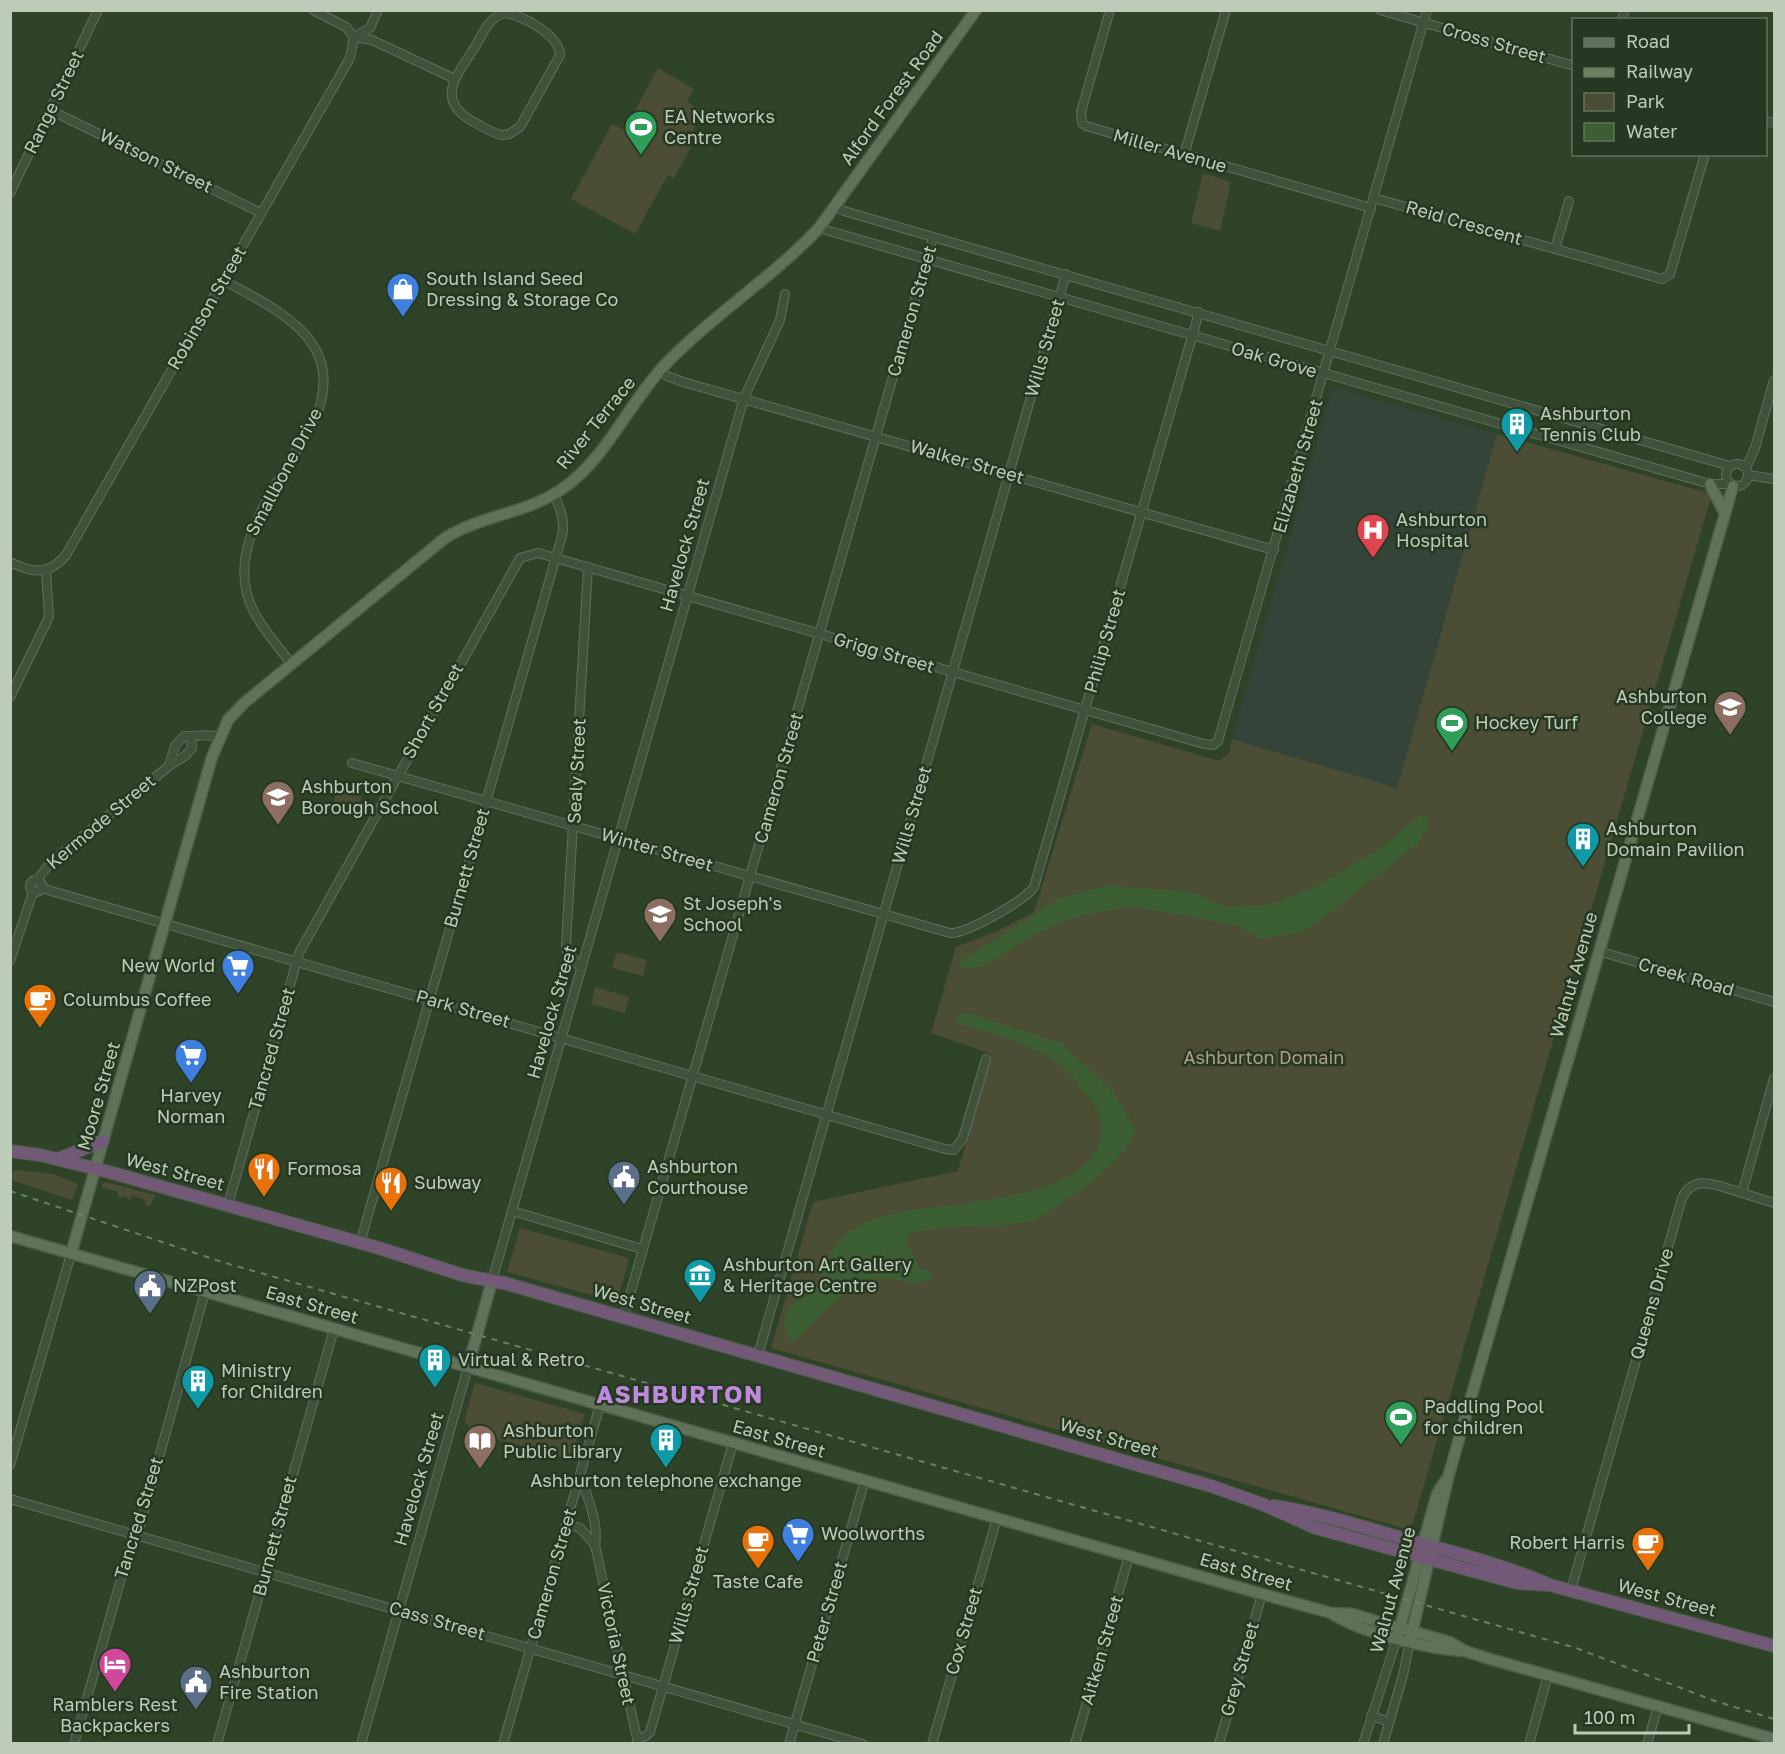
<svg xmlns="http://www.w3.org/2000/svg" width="1785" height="1754" font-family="'Golos Text',sans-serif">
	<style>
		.medical { fill: #344439 }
		.green { fill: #4b4e35 }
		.water { fill: #3c5e33 }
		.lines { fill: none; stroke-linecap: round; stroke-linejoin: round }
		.minor-casing { stroke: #5f705a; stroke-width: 10 }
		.major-casing { stroke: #4d5f49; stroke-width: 13 }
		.highway-casing { stroke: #4c5d47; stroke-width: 14 }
		.minor { stroke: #41523c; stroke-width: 8 }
		.major { stroke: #60725a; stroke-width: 10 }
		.highway { stroke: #725978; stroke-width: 12 }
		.rail { stroke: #6b8065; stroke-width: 2; stroke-dasharray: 6 6; stroke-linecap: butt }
		.labels { text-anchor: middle; stroke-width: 5; stroke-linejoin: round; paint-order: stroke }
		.street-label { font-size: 18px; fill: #bdccb9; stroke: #263821 }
		.poi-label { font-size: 18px; fill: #bdccb9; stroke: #263821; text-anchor: start }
		.park-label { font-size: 18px; fill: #b09d8d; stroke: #263821 }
		.district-label { font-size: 24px; font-weight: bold; letter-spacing: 1.5px; fill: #bf89dd; stroke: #263821 }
	</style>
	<rect width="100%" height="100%" fill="#2e4328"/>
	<!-- medical -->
	<path class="medical" d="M 1333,387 L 1497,434 L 1397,789 L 1232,739 Z"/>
	<!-- green -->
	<g class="green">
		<path d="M 658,68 L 694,89 L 687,102 L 704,112 L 691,134 L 697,137 L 674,178 L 668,175 L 635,234 L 571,199 L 612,124 L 624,130 Z"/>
		<path d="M 1203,173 L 1231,182 L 1220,231 L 1191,223 Z"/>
		<path d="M 1497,434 L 1708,493 L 1711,497 L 1413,1523 L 1403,1528 L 771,1348 L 813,1202 L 958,1171 L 991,1054 L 931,1033 L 956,947 L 995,932 L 1034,912 L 1092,724 L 1219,761 L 1229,753 L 1232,739 L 1397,788 Z"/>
		<path d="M 337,789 L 362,796 L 357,812 L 333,806 Z"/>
		<path d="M 617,952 L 647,960 L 643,976 L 612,968 Z"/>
		<path d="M 595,987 L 629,997 L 625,1013 L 591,1004 Z"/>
		<path d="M 17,1170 L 53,1174 L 78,1184 L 72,1200 L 11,1180 L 11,1172 Z"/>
		<path d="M 105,1182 L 155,1195 L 150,1206 L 145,1205 L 146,1200 L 132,1196 L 130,1201 L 125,1196 L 118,1198 L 118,1192 L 101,1187 Z"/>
		<path d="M 520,1228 L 629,1258 L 617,1302 L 507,1272 Z"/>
		<path d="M 475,1383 L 585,1414 L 571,1460 L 467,1431 L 469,1426 L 464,1422 Z"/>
	</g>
	<!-- water -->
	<g class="water">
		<path d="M 1420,815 L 1428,818 L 1428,828 L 1417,844 L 1322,919 L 1302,932 L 1261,939 L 1239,926 L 1132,906 L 1079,916 L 1045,929 L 981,967 L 961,968 L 961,961 L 1057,900 L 1096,888 L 1111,886 L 1191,892 L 1227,907 L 1269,905 L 1316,887 L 1383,847 Z"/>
		<path d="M 967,1013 L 1061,1043 L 1109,1088 L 1122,1104 L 1135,1130 L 1127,1148 L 1094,1181 L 1036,1220 L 998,1226 L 935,1228 L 910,1234 L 906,1243 L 920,1267 L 934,1276 C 914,1292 889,1271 868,1280 C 849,1289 831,1305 816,1319 C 808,1328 803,1335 793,1341 C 779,1331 784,1308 799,1300 C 799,1299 806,1297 807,1296 C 829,1279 823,1247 852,1230 C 862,1224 877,1218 889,1215 C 940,1200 1130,1204 1097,1111 C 1094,1102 1088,1097 1082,1090 C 1076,1083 1071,1074 1065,1069 C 1035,1043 993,1035 957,1023 L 960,1015 Z"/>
	</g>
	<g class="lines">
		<!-- minor casing -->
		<g class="minor-casing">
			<g id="minor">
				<path d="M 313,10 L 346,27 L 354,37 L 372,40 L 455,79"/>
				<path d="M 1110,10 L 1081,112 L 1082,123 L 1086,126 L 1371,208"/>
				<path d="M 1380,10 L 1574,66"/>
				<path d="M 505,13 C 524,16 559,35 560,55 L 520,127 L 509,134 L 502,135 C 491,133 482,126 472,121 C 434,99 458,74 475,47 C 483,33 489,17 505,13 Z"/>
				<path d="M 1622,20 L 1625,10"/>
				<path d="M 50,110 L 261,213"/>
				<path d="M 1766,121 L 1774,123"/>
				<path d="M 1184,155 L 1226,10"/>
				<path d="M 10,193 L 98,10"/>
				<path d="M 1374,198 L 1662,279 L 1670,274 L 1705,154"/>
				<path d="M 836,206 L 844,211 L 933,237 L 1730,466"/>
				<path d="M 819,228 L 1710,484 L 1730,484"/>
				<path d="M 1555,249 L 1569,201"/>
				<path d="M 223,280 C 275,309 344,338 318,411 C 291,472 218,543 254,612 C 264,631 279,647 291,664"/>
				<path d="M 661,370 L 667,376 L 683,382 L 1274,550"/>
				<circle cx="1737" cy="475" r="11"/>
				<path d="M 1746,468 L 1755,448 L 1774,380"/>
				<path d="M 1748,475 L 1774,479"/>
				<path d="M 10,562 C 32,573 49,576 66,555 L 350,58 L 354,37 L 370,28 L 378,10"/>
				<path d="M 10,697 L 49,617 L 46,570"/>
				<path d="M 352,763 L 950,933 C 966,934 1024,901 1034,887 L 1199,312"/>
				<path d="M 169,766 L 175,746 L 184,736 C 195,737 206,733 219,737"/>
				<path d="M 37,880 L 51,862 L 169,766 L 185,756 L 192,748 L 191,739"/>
				<circle cx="36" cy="886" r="6"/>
				<path d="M 41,888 L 945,1149 L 954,1150 L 963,1138 L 986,1059"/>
				<path d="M 1598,951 L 1774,1002"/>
				<path d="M 10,961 L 33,892"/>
				<path d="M 581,968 L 567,952 L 566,944 L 588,567"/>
				<path d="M 1742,1193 L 1774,1203"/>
				<path d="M 228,1205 L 299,953 L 520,558 L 538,553 L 1204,744 L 1213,745 L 1218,741 L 1427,10"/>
				<path d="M 512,1211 L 642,1249"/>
				<path d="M 360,1243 L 562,536 C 565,520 561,509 553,494"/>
				<path d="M 492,1281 L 744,398 L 780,320 L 785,294"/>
				<path d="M 623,1319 L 933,237"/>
				<path d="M 758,1355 L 1066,274"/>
				<path d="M 10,1465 L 71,1254"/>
				<path d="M 580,1475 C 587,1497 599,1522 595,1545 L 638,1743"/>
				<path d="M 10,1499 L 863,1744"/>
				<path d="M 566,1524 L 580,1528 L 595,1545"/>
				<path d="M 1571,1590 L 1682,1198 C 1694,1172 1721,1187 1742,1193 L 1774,1078"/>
				<path d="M 1371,1716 L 1390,1722"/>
				<path d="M 637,1739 L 646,1736 L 650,1732 L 733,1443"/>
				<path d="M 74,1744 L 134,1533 L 139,1529 L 205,1292"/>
				<path d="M 217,1744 L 334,1329"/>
				<path d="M 361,1744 L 468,1367"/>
				<path d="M 503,1744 L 600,1405"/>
				<path d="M 789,1744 L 865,1480"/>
				<path d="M 932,1744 L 997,1518"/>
				<path d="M 1075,1744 L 1129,1556"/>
				<path d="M 1219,1744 L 1262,1594"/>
				<path d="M 1363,1744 L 1397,1638"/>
				<path d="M 1383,1744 L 1403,1675 L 1410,1641"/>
				<path d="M 1529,1744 L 1548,1675"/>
				<path d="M 1647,1744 L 1658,1706"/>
			</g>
		</g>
		<!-- major casing -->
		<g class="major-casing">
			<g id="major">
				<path d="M 1710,484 L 1724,512"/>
				<path d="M 10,1236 L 1262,1594 L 1331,1613 L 1353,1614 L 1382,1623 L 1450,1642 L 1465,1651 L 1490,1659 L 1774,1739"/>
				<path d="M 71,1254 L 212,757 L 228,720 L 244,703 L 445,538 C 481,515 526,514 562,489 C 605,460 628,405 663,367 C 711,316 771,279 819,228 L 976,10"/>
				<path d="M 468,1367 L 492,1281"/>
				<path d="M 1334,1615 C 1366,1634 1424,1648 1462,1651"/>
				<path d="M 1397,1638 L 1437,1494 L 1445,1481"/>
				<path d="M 1410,1641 L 1449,1474 L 1733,486"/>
			</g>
		</g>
		<!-- highway casing -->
		<g class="highway-casing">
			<g id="highway">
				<path d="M 10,1151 L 40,1155 L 109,1172 L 379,1248 L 462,1275 L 504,1283 L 1211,1486 L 1262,1504 L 1316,1528 L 1517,1583 L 1550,1585"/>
				<path d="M 58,1159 L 103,1141"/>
				<path d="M 1274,1506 C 1319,1513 1364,1527 1408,1540 C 1456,1553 1504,1565 1550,1585 L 1774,1646"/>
			</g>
		</g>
		<!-- minor -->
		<use href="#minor" class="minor"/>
		<!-- major -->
		<use href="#major" class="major"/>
		<!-- highway -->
		<use href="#highway" class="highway"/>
		<!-- rail -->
		<path class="rail" d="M 10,1191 L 222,1262 L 1576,1648 L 1715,1701 L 1774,1719"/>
	</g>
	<!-- icons -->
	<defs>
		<g id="stadium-pin" transform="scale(1.725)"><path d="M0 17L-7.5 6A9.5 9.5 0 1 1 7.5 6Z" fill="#2e9e5b" stroke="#263821"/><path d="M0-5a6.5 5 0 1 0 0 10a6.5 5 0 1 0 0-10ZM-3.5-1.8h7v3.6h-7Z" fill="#fff"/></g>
		<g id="shop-pin" transform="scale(1.725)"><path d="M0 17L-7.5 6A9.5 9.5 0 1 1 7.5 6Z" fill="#3f7fe0" stroke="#263821"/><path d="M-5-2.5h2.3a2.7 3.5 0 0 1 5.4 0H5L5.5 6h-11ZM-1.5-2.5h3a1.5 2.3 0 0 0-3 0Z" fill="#fff"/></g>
		<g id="building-pin" transform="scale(1.725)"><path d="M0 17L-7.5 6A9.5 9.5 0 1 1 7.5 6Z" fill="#0f9aa8" stroke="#263821"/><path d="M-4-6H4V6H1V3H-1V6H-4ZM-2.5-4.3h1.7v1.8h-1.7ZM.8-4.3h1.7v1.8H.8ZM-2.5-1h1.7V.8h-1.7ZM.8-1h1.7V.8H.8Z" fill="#fff"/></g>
		<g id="hospital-pin" transform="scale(1.725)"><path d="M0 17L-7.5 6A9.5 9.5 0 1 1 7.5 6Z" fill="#e0444e" stroke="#263821"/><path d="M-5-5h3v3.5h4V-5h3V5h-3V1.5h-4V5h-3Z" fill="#fff"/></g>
		<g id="school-pin" transform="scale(1.725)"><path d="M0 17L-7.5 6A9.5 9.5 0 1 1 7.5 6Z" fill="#8d6e63" stroke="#263821"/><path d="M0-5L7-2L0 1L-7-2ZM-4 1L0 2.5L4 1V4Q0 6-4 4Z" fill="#fff"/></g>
		<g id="supermarket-pin" transform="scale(1.725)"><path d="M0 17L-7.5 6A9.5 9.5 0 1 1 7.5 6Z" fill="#3f7fe0" stroke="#263821"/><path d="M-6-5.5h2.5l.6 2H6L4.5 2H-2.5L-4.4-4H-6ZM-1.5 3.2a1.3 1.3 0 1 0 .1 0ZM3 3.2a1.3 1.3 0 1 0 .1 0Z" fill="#fff"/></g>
		<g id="cafe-pin" transform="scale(1.725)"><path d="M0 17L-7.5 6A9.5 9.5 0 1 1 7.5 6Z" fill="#e8710a" stroke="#263821"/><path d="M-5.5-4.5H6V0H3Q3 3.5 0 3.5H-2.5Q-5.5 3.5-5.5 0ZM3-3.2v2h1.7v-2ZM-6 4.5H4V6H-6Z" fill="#fff"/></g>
		<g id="restaurant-pin" transform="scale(1.725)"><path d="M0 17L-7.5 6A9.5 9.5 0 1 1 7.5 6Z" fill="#e8710a" stroke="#263821"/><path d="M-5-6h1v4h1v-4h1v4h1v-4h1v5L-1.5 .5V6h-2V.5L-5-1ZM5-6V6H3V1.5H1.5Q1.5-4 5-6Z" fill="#fff"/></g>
		<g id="civic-pin" transform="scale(1.725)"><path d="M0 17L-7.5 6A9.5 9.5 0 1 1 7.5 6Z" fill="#5c6f8a" stroke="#263821"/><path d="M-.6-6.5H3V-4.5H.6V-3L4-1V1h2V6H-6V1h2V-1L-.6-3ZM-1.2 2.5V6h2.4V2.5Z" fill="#fff"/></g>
		<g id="museum-pin" transform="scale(1.725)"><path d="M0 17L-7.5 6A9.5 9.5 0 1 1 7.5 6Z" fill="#0f9aa8" stroke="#263821"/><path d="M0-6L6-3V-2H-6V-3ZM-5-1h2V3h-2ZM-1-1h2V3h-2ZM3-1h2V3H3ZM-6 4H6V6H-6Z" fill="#fff"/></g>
		<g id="library-pin" transform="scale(1.725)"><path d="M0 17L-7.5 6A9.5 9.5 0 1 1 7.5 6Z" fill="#8d6e63" stroke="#263821"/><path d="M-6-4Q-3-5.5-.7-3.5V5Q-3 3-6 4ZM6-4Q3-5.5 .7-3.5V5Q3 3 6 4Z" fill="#fff"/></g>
		<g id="hotel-pin" transform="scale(1.725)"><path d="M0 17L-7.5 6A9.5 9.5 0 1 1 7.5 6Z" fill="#d1479c" stroke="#263821"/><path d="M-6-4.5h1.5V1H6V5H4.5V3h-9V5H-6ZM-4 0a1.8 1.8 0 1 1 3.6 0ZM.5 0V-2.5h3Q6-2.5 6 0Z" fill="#fff"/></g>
	</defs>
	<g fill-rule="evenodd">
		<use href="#stadium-pin" x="641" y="127"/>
		<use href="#shop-pin" x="403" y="289"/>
		<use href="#building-pin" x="1517" y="424"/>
		<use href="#hospital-pin" x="1373" y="530"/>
		<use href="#school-pin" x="1730" y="707"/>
		<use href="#stadium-pin" x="1452" y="723"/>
		<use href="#school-pin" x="278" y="797"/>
		<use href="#building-pin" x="1583" y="839"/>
		<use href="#school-pin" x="660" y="914"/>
		<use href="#supermarket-pin" x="238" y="966"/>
		<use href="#cafe-pin" x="40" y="1000"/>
		<use href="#supermarket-pin" x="191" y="1055"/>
		<use href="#restaurant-pin" x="264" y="1169"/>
		<use href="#civic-pin" x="624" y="1177"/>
		<use href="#restaurant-pin" x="391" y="1183"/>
		<use href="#museum-pin" x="700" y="1275"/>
		<use href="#civic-pin" x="150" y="1286"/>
		<use href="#building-pin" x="435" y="1360"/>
		<use href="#building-pin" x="198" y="1381"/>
		<use href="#stadium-pin" x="1401" y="1417"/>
		<use href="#building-pin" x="666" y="1440"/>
		<use href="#library-pin" x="480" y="1441"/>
		<use href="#supermarket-pin" x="798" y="1534"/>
		<use href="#cafe-pin" x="758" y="1541"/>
		<use href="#cafe-pin" x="1648" y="1543"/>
		<use href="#hotel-pin" x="115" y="1664"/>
		<use href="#civic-pin" x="196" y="1682"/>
	</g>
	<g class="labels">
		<!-- street labels -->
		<g class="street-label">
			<text transform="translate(1494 43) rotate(16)" y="6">Cross Street</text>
			<text transform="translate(892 98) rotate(-54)" y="6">Alford Forest Road</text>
			<text transform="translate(54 102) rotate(-64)" y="6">Range Street</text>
			<text transform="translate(1170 151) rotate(16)" y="6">Miller Avenue</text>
			<text transform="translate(156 161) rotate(26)" y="6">Watson Street</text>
			<text transform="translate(1464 223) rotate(16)" y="6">Reid Crescent</text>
			<text transform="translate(207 308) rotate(-60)" y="6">Robinson Street</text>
			<text transform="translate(912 311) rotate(-74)" y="6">Cameron Street</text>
			<text transform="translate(1045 348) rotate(-74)" y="6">Wills Street</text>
			<text transform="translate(1274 360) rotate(16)" y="6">Oak Grove</text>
			<text transform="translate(596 423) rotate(-51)" y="6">River Terrace</text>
			<text transform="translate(967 462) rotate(16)" y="6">Walker Street</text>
			<text transform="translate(1298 466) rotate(-74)" y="6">Elizabeth Street</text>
			<text transform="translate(284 472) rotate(-62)" y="6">Smallbone Drive</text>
			<text transform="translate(685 545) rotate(-74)" y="6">Havelock Street</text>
			<text transform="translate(1105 641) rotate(-74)" y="6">Philip Street</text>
			<text transform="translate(884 653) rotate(16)" y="6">Grigg Street</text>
			<text transform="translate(433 711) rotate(-61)" y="6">Short Street</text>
			<text transform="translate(577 771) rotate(-87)" y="6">Sealy Street</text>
			<text transform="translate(779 778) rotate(-74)" y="6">Cameron Street</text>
			<text transform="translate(912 815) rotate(-74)" y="6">Wills Street</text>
			<text transform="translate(101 822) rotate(-40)" y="6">Kermode Street</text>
			<text transform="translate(657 850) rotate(16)" y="6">Winter Street</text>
			<text transform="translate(467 868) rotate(-74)" y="6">Burnett Street</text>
			<text transform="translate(1574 975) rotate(-74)" y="6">Walnut Avenue</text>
			<text transform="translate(1686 977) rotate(16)" y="6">Creek Road</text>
			<text transform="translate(463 1009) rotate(16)" y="6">Park Street</text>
			<text transform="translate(552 1012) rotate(-74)" y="6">Havelock Street</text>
			<text transform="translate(272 1049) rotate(-74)" y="6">Tancred Street</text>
			<text transform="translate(99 1096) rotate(-74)" y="6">Moore Street</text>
			<text transform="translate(175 1172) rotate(15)" y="6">West Street</text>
			<text transform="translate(642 1304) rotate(16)" y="6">West Street</text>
			<text transform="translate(1652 1304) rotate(-74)" y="6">Queens Drive</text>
			<text transform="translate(312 1305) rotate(16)" y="6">East Street</text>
			<text transform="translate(1109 1438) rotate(16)" y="6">West Street</text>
			<text transform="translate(779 1439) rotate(16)" y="6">East Street</text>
			<text transform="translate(419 1479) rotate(-74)" y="6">Havelock Street</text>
			<text transform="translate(139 1518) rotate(-73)" y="6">Tancred Street</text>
			<text transform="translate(275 1536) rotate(-75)" y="6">Burnett Street</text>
			<text transform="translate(1246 1572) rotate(16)" y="6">East Street</text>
			<text transform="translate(552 1574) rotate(-74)" y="6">Cameron Street</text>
			<text transform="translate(1393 1590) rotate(-75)" y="6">Walnut Avenue</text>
			<text transform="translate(689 1595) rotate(-74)" y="6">Wills Street</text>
			<text transform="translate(1667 1598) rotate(15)" y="6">West Street</text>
			<text transform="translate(827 1612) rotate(-74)" y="6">Peter Street</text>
			<text transform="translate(437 1621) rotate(16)" y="6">Cass Street</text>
			<text transform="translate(964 1631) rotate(-74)" y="6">Cox Street</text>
			<text transform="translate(616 1644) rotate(78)" y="6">Victoria Street</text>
			<text transform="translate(1102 1650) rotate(-74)" y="6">Aitken Street</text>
			<text transform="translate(1240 1669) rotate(-74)" y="6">Grey Street</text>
		</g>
		<!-- poi labels -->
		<g class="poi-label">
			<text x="664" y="123">EA Networks<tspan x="664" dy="21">Centre</tspan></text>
			<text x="426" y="285">South Island Seed<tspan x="426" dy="21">Dressing &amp; Storage Co</tspan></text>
			<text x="1540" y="420">Ashburton<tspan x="1540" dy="21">Tennis Club</tspan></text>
			<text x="1396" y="526">Ashburton<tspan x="1396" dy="21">Hospital</tspan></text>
			<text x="1707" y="703" text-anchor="end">Ashburton<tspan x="1707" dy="21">College</tspan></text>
			<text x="1475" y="729">Hockey Turf</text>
			<text x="301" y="793">Ashburton<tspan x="301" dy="21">Borough School</tspan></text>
			<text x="1606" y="835">Ashburton<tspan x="1606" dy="21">Domain Pavilion</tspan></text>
			<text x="683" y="910">St Joseph's<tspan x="683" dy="21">School</tspan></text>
			<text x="215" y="972" text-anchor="end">New World</text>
			<text x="63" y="1006">Columbus Coffee</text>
			<text x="191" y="1102" text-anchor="middle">Harvey<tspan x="191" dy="21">Norman</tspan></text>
			<text x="647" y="1173">Ashburton<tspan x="647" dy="21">Courthouse</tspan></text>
			<text x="287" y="1175">Formosa</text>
			<text x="414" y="1189">Subway</text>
			<text x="723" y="1271">Ashburton Art Gallery<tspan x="723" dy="21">&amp; Heritage Centre</tspan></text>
			<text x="173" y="1292">NZPost</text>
			<text x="458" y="1366">Virtual &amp; Retro</text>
			<text x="221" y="1377">Ministry<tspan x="221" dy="21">for Children</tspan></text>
			<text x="1424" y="1413">Paddling Pool<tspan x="1424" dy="21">for children</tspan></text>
			<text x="503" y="1437">Ashburton<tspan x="503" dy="21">Public Library</tspan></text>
			<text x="666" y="1487" text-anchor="middle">Ashburton telephone exchange</text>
			<text x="821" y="1540">Woolworths</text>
			<text x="1625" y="1549" text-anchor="end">Robert Harris</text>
			<text x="758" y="1588" text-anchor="middle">Taste Cafe</text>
			<text x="219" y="1678">Ashburton<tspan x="219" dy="21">Fire Station</tspan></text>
			<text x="115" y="1711" text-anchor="middle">Ramblers Rest<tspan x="115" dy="21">Backpackers</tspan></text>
		</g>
		<!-- park labels -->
		<g class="park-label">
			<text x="1264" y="1064">Ashburton Domain</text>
		</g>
		<!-- district labels -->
		<g class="district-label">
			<text x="680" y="1403">ASHBURTON</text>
		</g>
	</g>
	<!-- border -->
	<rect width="1785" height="1754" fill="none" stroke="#bdccb9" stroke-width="24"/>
	<!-- legend -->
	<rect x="1572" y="18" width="195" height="138" fill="#263821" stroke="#62735e" stroke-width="1.5"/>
	<rect x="1584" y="38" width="30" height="9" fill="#60725a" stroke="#62735e" stroke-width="1.5"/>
	<text x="1626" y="48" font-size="18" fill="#bdccb9">Road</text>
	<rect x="1584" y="68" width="30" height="9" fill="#6b8065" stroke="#62735e" stroke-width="1.5"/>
	<text x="1626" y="78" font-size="18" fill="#bdccb9">Railway</text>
	<rect x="1584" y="93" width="30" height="18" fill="#4b4e35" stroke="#62735e" stroke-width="1.5"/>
	<text x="1626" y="108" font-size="18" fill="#bdccb9">Park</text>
	<rect x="1584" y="123" width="30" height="18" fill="#3c5e33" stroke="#62735e" stroke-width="1.5"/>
	<text x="1626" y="138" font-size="18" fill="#bdccb9">Water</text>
	<!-- scale -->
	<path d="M1575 1724v9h114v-9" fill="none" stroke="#bdccb9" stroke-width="3"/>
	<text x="1584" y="1724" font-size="18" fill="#bdccb9" stroke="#263821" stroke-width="4.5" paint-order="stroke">100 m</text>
</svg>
